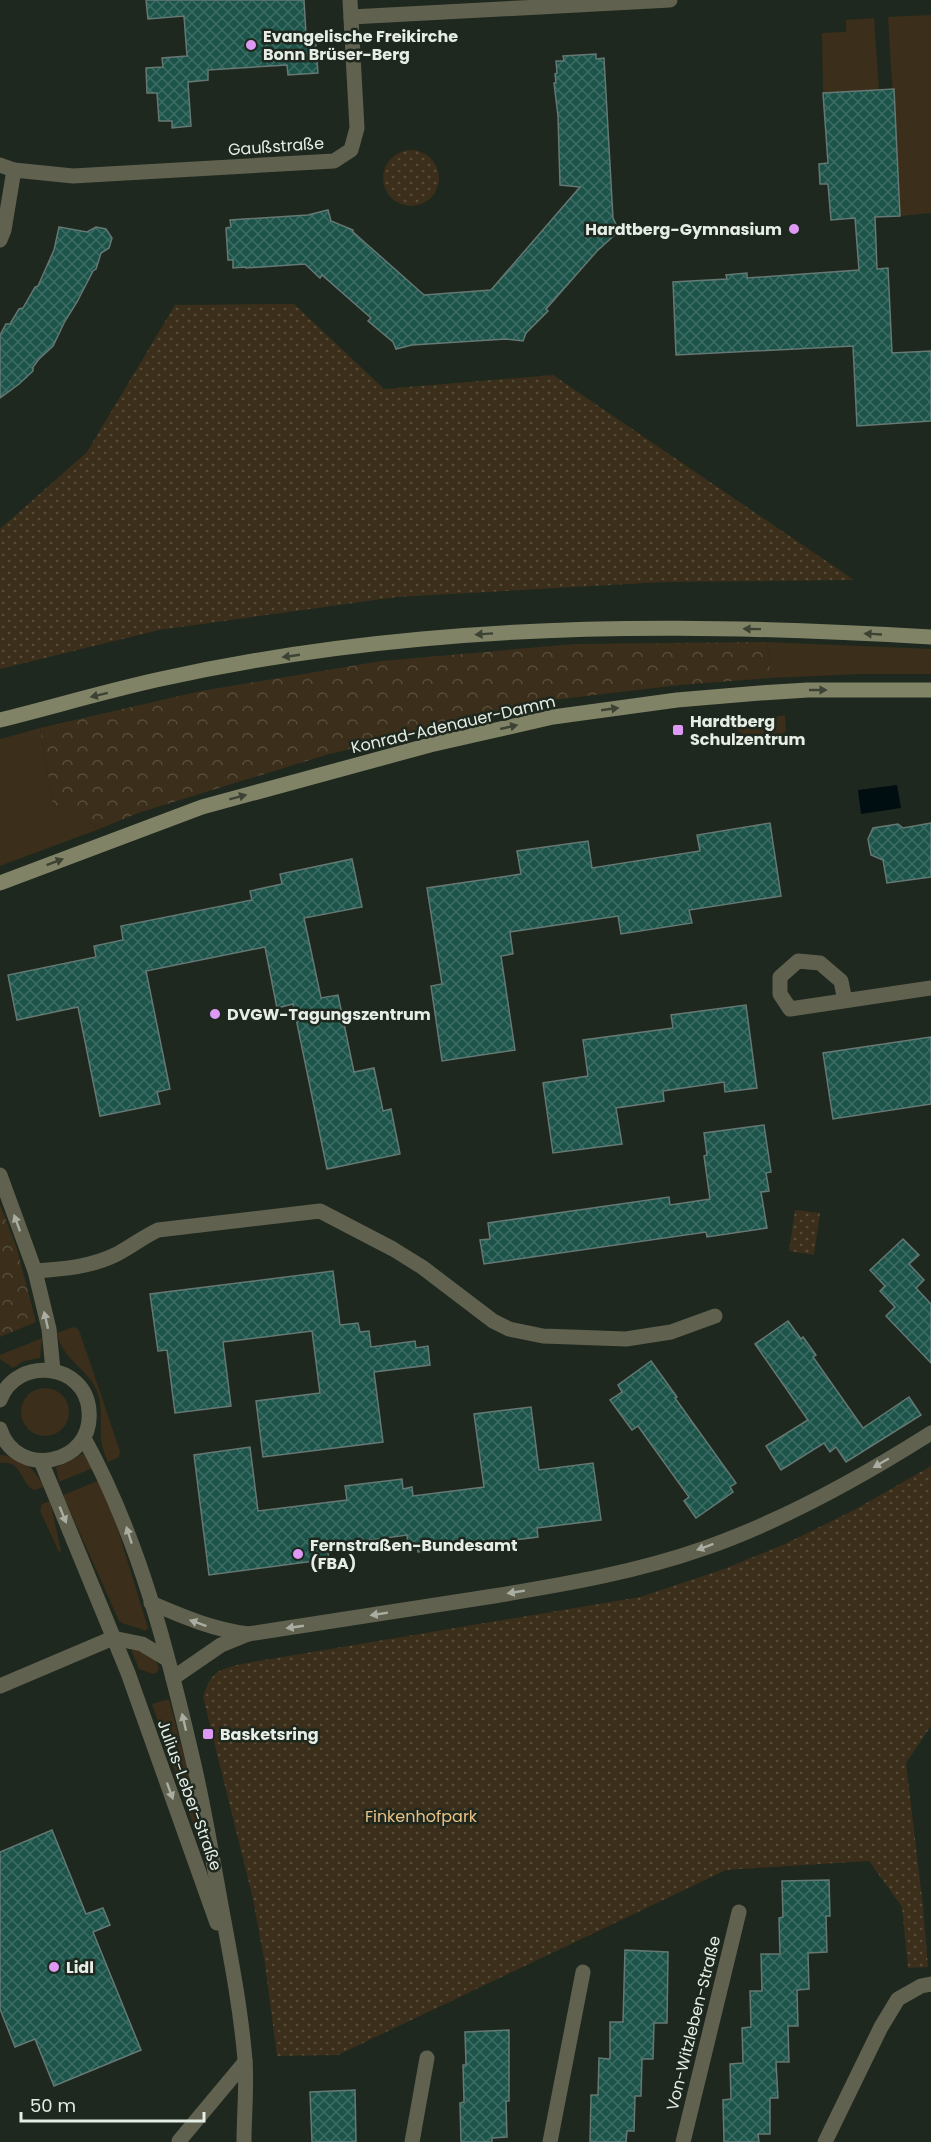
<svg xmlns="http://www.w3.org/2000/svg" width="931" height="2142" font-family="Poppins,sans-serif">
	<style>
		.grass { fill: #3b2e1a }
		.forest { fill: url(#forest-crowns) }
		.park { fill: url(#park-dots) }
		.water { fill: #010e11 }
		.building { fill: url(#building-cross-hatch); stroke: #657874; stroke-width: 1.5 }
		.lines { fill: none; stroke-linecap: round; stroke-linejoin: round }
		.minor { stroke: #60614f; stroke-width: 15 }
		.tertiary { stroke: #60614f; stroke-width: 15 }
		.secondary { stroke: #818366; stroke-width: 15 }
		.oneway { fill: #3c4334 }
		.oneway2 { fill: #aaaea2 }
		.poi-dot { fill: #dd99f4; stroke: #1e281e; stroke-width: 2 }
		.labels { text-anchor: middle; stroke-width: 5; stroke-linejoin: round; paint-order: stroke }
		.poi-label { font-size: 16px; font-weight: bold; fill: #e6ede6; stroke: #1e281e; text-anchor: start }
		.street-label { font-size: 16px; fill: #e6ede6; stroke: #1e281e }
		.park-label { font-size: 16px; fill: #eac084; stroke: #1e281e }
	</style>
	<defs>
		<pattern id="forest-crowns" width="20" height="18" patternUnits="userSpaceOnUse" patternTransform="scale(1.5)"><rect width="20" height="18" fill="#3b2e1a"/><path d="M2 6a3 3 0 1 1 6 0M12 15a3 3 0 1 1 6 0" fill="none" stroke="#574d3b"/></pattern>
		<pattern id="park-dots" width="8" height="8" patternUnits="userSpaceOnUse" patternTransform="scale(1.5)"><rect width="8" height="8" fill="#3b2e1a"/><path d="M2 2h.1M6 6h.1" fill="none" stroke="#574d3b" stroke-width="1.8" stroke-linecap="round"/></pattern>
		<pattern id="building-cross-hatch" width="8" height="8" patternUnits="userSpaceOnUse" patternTransform="scale(1.5)"><rect width="8" height="8" fill="#1c544a"/><path d="M0 0l8 8M0 8l8-8" fill="none" stroke="#3d6d64"/></pattern>
	</defs>
	<rect width="100%" height="100%" fill="#1e281e"/>
	<!-- grass -->
	<g class="grass">
		<path d="M 931,15 L 931,213 L 900,216 L 888,17 Z"/>
		<path d="M 874,18 L 879,90 L 823,93 L 822,33 L 846,32 L 846,20 Z"/>
		<path d="M 767,642 L 931,649 L 931,674 L 861,674 L 771,678 Z"/>
		<path d="M 785,715 L 786,731 L 781,735 L 745,737 L 730,724 Z"/>
		<path d="M 40,728 L 53,804 L 102,828 L 0,866 L 0,739 Z"/>
		<path d="M 73,1327 L 78,1329 L 80,1333 L 120,1451 L 119,1457 L 108,1462 C 95,1435 105,1419 98,1394 C 90,1369 63,1362 57,1333 Z"/>
		<path d="M 42,1338 L 40,1358 L 24,1361 L 13,1368 L 0,1359 L 0,1355 Z"/>
		<circle cx="45" cy="1412" r="24"/>
		<path d="M 83,1453 L 93,1468 L 59,1482 L 56,1467 L 71,1461 Z"/>
		<path d="M 0,1455 C 20,1456 35,1469 44,1487 L 34,1490 C 19,1483 24,1460 0,1463 Z"/>
		<path d="M 100,1480 L 111,1507 L 148,1628 L 145,1631 C 136,1626 126,1626 119,1621 L 63,1495 Z"/>
		<path d="M 50,1501 L 61,1551 L 59,1552 L 40,1511 L 42,1504 Z"/>
		<path d="M 133,1648 L 154,1658 L 159,1667 L 157,1673 L 153,1674 L 139,1669 L 132,1652 Z"/>
		<path d="M 169,1699 L 206,1841 L 205,1844 L 199,1842 L 152,1704 Z"/>
	</g>
	<!-- forest -->
	<g class="forest">
		<path d="M 767,642 L 771,678 L 680,685 L 536,702 L 326,755 L 138,813 L 102,828 L 53,804 L 40,728 L 201,691 L 381,661 L 575,644 Z"/>
		<path d="M 0,1204 L 17,1249 L 36,1322 L 0,1337 Z"/>
	</g>
	<!-- park -->
	<g class="park">
		<circle cx="411" cy="178" r="28"/>
		<path d="M 294,304 L 384,389 L 553,375 L 854,580 L 665,582 L 397,597 L 159,630 L 0,669 L 0,529 L 87,452 L 175,305 Z"/>
		<path d="M 795,1210 L 820,1213 L 814,1255 L 789,1251 Z"/>
		<path d="M 931,1466 L 931,1726 L 906,1763 L 923,1906 L 928,1967 L 908,1968 L 902,1907 L 869,1861 L 726,1870 L 338,2055 L 277,2056 L 265,1964 L 253,1899 L 203,1697 C 211,1672 217,1670 241,1664 L 640,1597 L 724,1569 L 785,1544 L 856,1509 Z"/>
	</g>
	<!-- water -->
	<path class="water" d="M 897,785 L 901,808 L 861,814 L 858,790 Z"/>
	<!-- building -->
	<g class="building">
		<path d="M 146,0 L 304,0 L 306,34 L 315,34 L 318,73 L 288,75 L 287,65 L 208,70 L 208,80 L 188,82 L 191,126 L 172,128 L 172,121 L 159,121 L 157,93 L 147,93 L 146,68 L 163,67 L 162,58 L 187,56 L 184,16 L 148,19 Z"/>
		<path d="M 596,54 L 596,59 L 604,58 L 613,218 L 619,231 L 597,251 L 546,309 L 548,311 L 526,333 L 523,341 L 506,339 L 412,345 L 396,349 L 393,342 L 368,321 L 371,318 L 322,275 L 320,278 L 305,264 L 246,268 L 246,267 L 233,268 L 233,260 L 228,260 L 226,228 L 231,227 L 230,220 L 308,215 L 328,210 L 331,221 L 353,230 L 353,232 L 424,295 L 491,290 L 580,187 L 560,185 L 558,116 L 554,83 L 556,83 L 555,74 L 557,73 L 556,61 L 564,61 L 563,56 Z"/>
		<path d="M 894,89 L 900,216 L 875,217 L 877,269 L 888,268 L 892,353 L 931,351 L 931,421 L 857,426 L 853,346 L 676,355 L 673,282 L 727,279 L 726,275 L 736,274 L 747,273 L 747,278 L 859,270 L 855,218 L 831,220 L 828,184 L 820,184 L 819,164 L 828,163 L 823,93 Z"/>
		<path d="M 59,227 L 87,232 L 96,227 L 106,229 L 112,238 L 109,248 L 101,253 L 96,269 L 93,271 L 77,302 L 65,321 L 53,346 L 39,359 L 33,367 L 33,371 L 19,384 L 0,398 L 0,335 L 6,324 L 10,324 L 19,309 L 23,308 L 35,287 L 38,286 L 54,250 Z"/>
		<path d="M 770,823 L 781,896 L 689,910 L 692,923 L 621,934 L 618,916 L 510,932 L 513,954 L 501,956 L 515,1050 L 442,1061 L 431,986 L 442,984 L 427,888 L 521,874 L 517,851 L 588,841 L 592,868 L 700,851 L 697,835 Z"/>
		<path d="M 931,823 L 931,877 L 887,883 L 883,860 L 871,855 L 868,839 L 873,828 L 898,824 L 903,828 Z"/>
		<path d="M 352,859 L 362,907 L 304,918 L 321,998 L 338,995 L 354,1072 L 374,1068 L 383,1111 L 391,1109 L 400,1154 L 327,1169 L 293,1004 L 277,1008 L 265,947 L 146,971 L 170,1089 L 157,1092 L 160,1104 L 100,1116 L 78,1007 L 17,1020 L 8,975 L 96,957 L 94,946 L 123,940 L 121,926 L 252,900 L 250,891 L 282,884 L 280,874 Z"/>
		<path d="M 746,1005 L 757,1088 L 725,1092 L 724,1082 L 663,1091 L 664,1101 L 616,1108 L 622,1144 L 553,1153 L 543,1083 L 588,1076 L 583,1040 L 673,1028 L 671,1015 Z"/>
		<path d="M 931,1037 L 931,1104 L 833,1119 L 823,1053 Z"/>
		<path d="M 764,1125 L 771,1172 L 766,1173 L 769,1191 L 761,1192 L 767,1228 L 707,1237 L 706,1232 L 484,1264 L 480,1240 L 490,1239 L 488,1223 L 669,1197 L 670,1205 L 710,1199 L 704,1156 L 707,1155 L 704,1133 Z"/>
		<path d="M 903,1239 L 919,1255 L 909,1264 L 924,1280 L 916,1288 L 931,1304 L 931,1363 L 886,1316 L 895,1307 L 880,1291 L 885,1286 L 870,1270 Z"/>
		<path d="M 333,1271 L 340,1325 L 358,1323 L 360,1332 L 369,1331 L 371,1347 L 415,1341 L 416,1348 L 428,1346 L 430,1365 L 374,1372 L 383,1442 L 263,1457 L 256,1401 L 320,1393 L 312,1331 L 223,1342 L 231,1406 L 175,1413 L 167,1350 L 158,1351 L 150,1294 Z"/>
		<path d="M 788,1321 L 801,1339 L 803,1337 L 816,1355 L 813,1357 L 863,1428 L 909,1397 L 921,1415 L 846,1462 L 836,1447 L 830,1452 L 824,1443 L 781,1470 L 766,1446 L 808,1420 L 755,1344 Z"/>
		<path d="M 651,1361 L 677,1397 L 675,1398 L 736,1483 L 730,1487 L 733,1492 L 696,1518 L 684,1501 L 689,1497 L 638,1426 L 632,1430 L 610,1400 L 622,1392 L 618,1385 Z"/>
		<path d="M 531,1407 L 539,1470 L 593,1463 L 601,1520 L 537,1528 L 538,1537 L 418,1552 L 417,1543 L 408,1545 L 407,1535 L 327,1546 L 329,1559 L 209,1575 L 194,1455 L 250,1447 L 258,1511 L 347,1500 L 345,1486 L 402,1479 L 403,1489 L 412,1487 L 413,1496 L 484,1487 L 474,1414 Z"/>
		<path d="M 52,1830 L 86,1914 L 103,1908 L 110,1925 L 93,1932 L 141,2050 L 54,2086 L 35,2039 L 15,2047 L 0,2009 L 0,1852 Z"/>
		<path d="M 829,1880 L 830,1916 L 826,1916 L 827,1952 L 808,1953 L 809,1989 L 797,1990 L 798,2026 L 788,2026 L 789,2062 L 776,2062 L 778,2098 L 770,2098 L 770,2134 L 758,2134 L 759,2142 L 724,2142 L 723,2100 L 731,2099 L 730,2064 L 743,2063 L 742,2028 L 751,2027 L 750,1991 L 762,1991 L 761,1954 L 780,1954 L 779,1918 L 783,1917 L 782,1881 Z"/>
		<path d="M 625,1950 L 668,1952 L 667,2023 L 654,2023 L 653,2059 L 642,2059 L 641,2096 L 635,2096 L 634,2131 L 627,2131 L 626,2142 L 590,2142 L 591,2095 L 598,2095 L 599,2058 L 610,2059 L 610,2022 L 623,2022 Z"/>
		<path d="M 509,2030 L 509,2101 L 506,2101 L 507,2137 L 492,2138 L 492,2142 L 461,2142 L 460,2103 L 464,2102 L 463,2065 L 466,2065 L 465,2032 Z"/>
		<path d="M 355,2090 L 356,2142 L 312,2142 L 310,2092 Z"/>
	</g>
	<g class="lines">
		<!-- minor -->
		<g class="minor">
			<path d="M 351,17 L 670,0"/>
			<path d="M 0,165 L 14,170 L 73,176 L 334,161 L 351,150 L 357,128 L 350,0"/>
			<path d="M 0,240 L 4,230 L 14,170"/>
			<path d="M 845,1001 L 841,981 L 820,963 L 798,961 L 780,977 L 780,994 L 790,1009 L 931,988"/>
			<path d="M 35,1271 C 64,1269 91,1267 117,1254 C 132,1246 143,1237 158,1230 L 320,1211 L 393,1249 L 422,1267 L 493,1321 L 509,1329 L 543,1336 L 626,1339 L 671,1332 L 715,1316"/>
			<path d="M 173,1678 L 221,1645 L 248,1634"/>
			<path d="M 0,1686 L 113,1638 L 142,1644 L 167,1659"/>
			<path d="M 412,2142 L 427,2058"/>
			<path d="M 550,2142 L 583,1972"/>
			<path d="M 683,2142 L 739,1912"/>
			<path d="M 825,2142 L 881,2027 L 898,1999 L 921,1986 L 931,1984"/>
		</g>
		<!-- tertiary -->
		<g class="tertiary">
			<path d="M 0,1175 L 35,1271 L 49,1329 L 53,1370"/>
			<path d="M 0,1400 C 16,1356 86,1362 89,1411 C 94,1465 16,1480 0,1429"/>
			<path d="M 84,1438 C 140,1540 169,1656 195,1769 C 206,1818 214,1867 223,1916 C 232,1964 241,2012 245,2060 C 247,2087 244,2115 244,2142"/>
			<path d="M 41,1461 L 128,1673 L 217,1923"/>
			<path d="M 151,1603 C 184,1617 211,1629 248,1634 C 330,1622 412,1609 494,1596 C 566,1584 637,1572 705,1548 C 785,1520 860,1478 931,1433"/>
			<path d="M 179,2141 L 245,2062"/>
		</g>
		<!-- secondary -->
		<g class="secondary">
			<path d="M 0,720 C 52,707 103,692 156,680 C 241,661 334,647 422,639 C 591,623 761,627 931,637"/>
			<path d="M 0,883 L 202,807 L 430,745 L 553,717 L 677,700 L 760,693 L 808,690 L 931,690"/>
		</g>
	</g>
	<!-- one-way arrows -->
	<defs><path id="oneway-solid" d="M-6-.8H1V-3.2L6.5 0L1 3.2V.8H-6Z" transform="scale(1.5)"/></defs>
	<g class="oneway">
		<use href="#oneway-solid" transform="translate(752 629) rotate(-179)"/>
		<use href="#oneway-solid" transform="translate(484 634) rotate(176)"/>
		<use href="#oneway-solid" transform="translate(873 634) rotate(-177)"/>
		<use href="#oneway-solid" transform="translate(291 656) rotate(172)"/>
		<use href="#oneway-solid" transform="translate(818 690)"/>
		<use href="#oneway-solid" transform="translate(99 695) rotate(166)"/>
		<use href="#oneway-solid" transform="translate(610 709) rotate(-8)"/>
		<use href="#oneway-solid" transform="translate(509 727) rotate(-13)"/>
		<use href="#oneway-solid" transform="translate(238 797) rotate(-15)"/>
		<use href="#oneway-solid" transform="translate(55 862) rotate(-21)"/>
	</g>
	<g class="oneway2">
		<use href="#oneway-solid" transform="translate(17 1223) rotate(-110)"/>
		<use href="#oneway-solid" transform="translate(46 1320) rotate(-103)"/>
		<use href="#oneway-solid" transform="translate(881 1463) rotate(150)"/>
		<use href="#oneway-solid" transform="translate(63 1515) rotate(68)"/>
		<use href="#oneway-solid" transform="translate(129 1535) rotate(-108)"/>
		<use href="#oneway-solid" transform="translate(705 1547) rotate(160)"/>
		<use href="#oneway-solid" transform="translate(516 1592) rotate(171)"/>
		<use href="#oneway-solid" transform="translate(379 1614) rotate(171)"/>
		<use href="#oneway-solid" transform="translate(198 1623) rotate(-160)"/>
		<use href="#oneway-solid" transform="translate(295 1627) rotate(172)"/>
		<use href="#oneway-solid" transform="translate(184 1722) rotate(-103)"/>
		<use href="#oneway-solid" transform="translate(170 1791) rotate(70)"/>
	</g>
	<!-- markers -->
	<g class="poi-dot">
		<circle cx="251" cy="45" r="6"/>
		<circle cx="794" cy="229" r="6"/>
		<rect x="672" y="724" width="12" height="12" rx="3"/>
		<circle cx="215" cy="1014" r="6"/>
		<circle cx="298" cy="1554" r="6"/>
		<rect x="202" y="1728" width="12" height="12" rx="3"/>
		<circle cx="54" cy="1967" r="6"/>
	</g>
	<g class="labels">
		<!-- poi labels -->
		<g class="poi-label">
			<text x="263" y="42">Evangelische Freikirche<tspan x="263" dy="18">Bonn Brüser-Berg</tspan></text>
			<text x="782" y="235" text-anchor="end">Hardtberg-Gymnasium</text>
			<text x="690" y="727">Hardtberg<tspan x="690" dy="18">Schulzentrum</tspan></text>
			<text x="227" y="1020">DVGW-Tagungszentrum</text>
			<text x="310" y="1551">Fernstraßen-Bundesamt<tspan x="310" dy="18">(FBA)</tspan></text>
			<text x="220" y="1740">Basketsring</text>
			<text x="66" y="1973">Lidl</text>
		</g>
		<!-- street labels -->
		<g class="street-label">
			<text transform="translate(276 146) rotate(-4)" y="6">Gaußstraße</text>
			<text transform="translate(453 724) rotate(-13)" y="6">Konrad-Adenauer-Damm</text>
			<text transform="translate(190 1795) rotate(70)" y="6">Julius-Leber-Straße</text>
			<text transform="translate(693 2023) rotate(-76)" y="6">Von-Witzleben-Straße</text>
		</g>
		<!-- park labels -->
		<g class="park-label">
			<text x="421" y="1822">Finkenhofpark</text>
		</g>
	</g>
	<!-- scale -->
	<path d="M21 2112v9h183v-9" fill="none" stroke="#e6ede6" stroke-width="3"/>
	<text x="30" y="2112" font-size="18" fill="#e6ede6" stroke="#1e281e" stroke-width="4.5" paint-order="stroke">50 m</text>
</svg>
